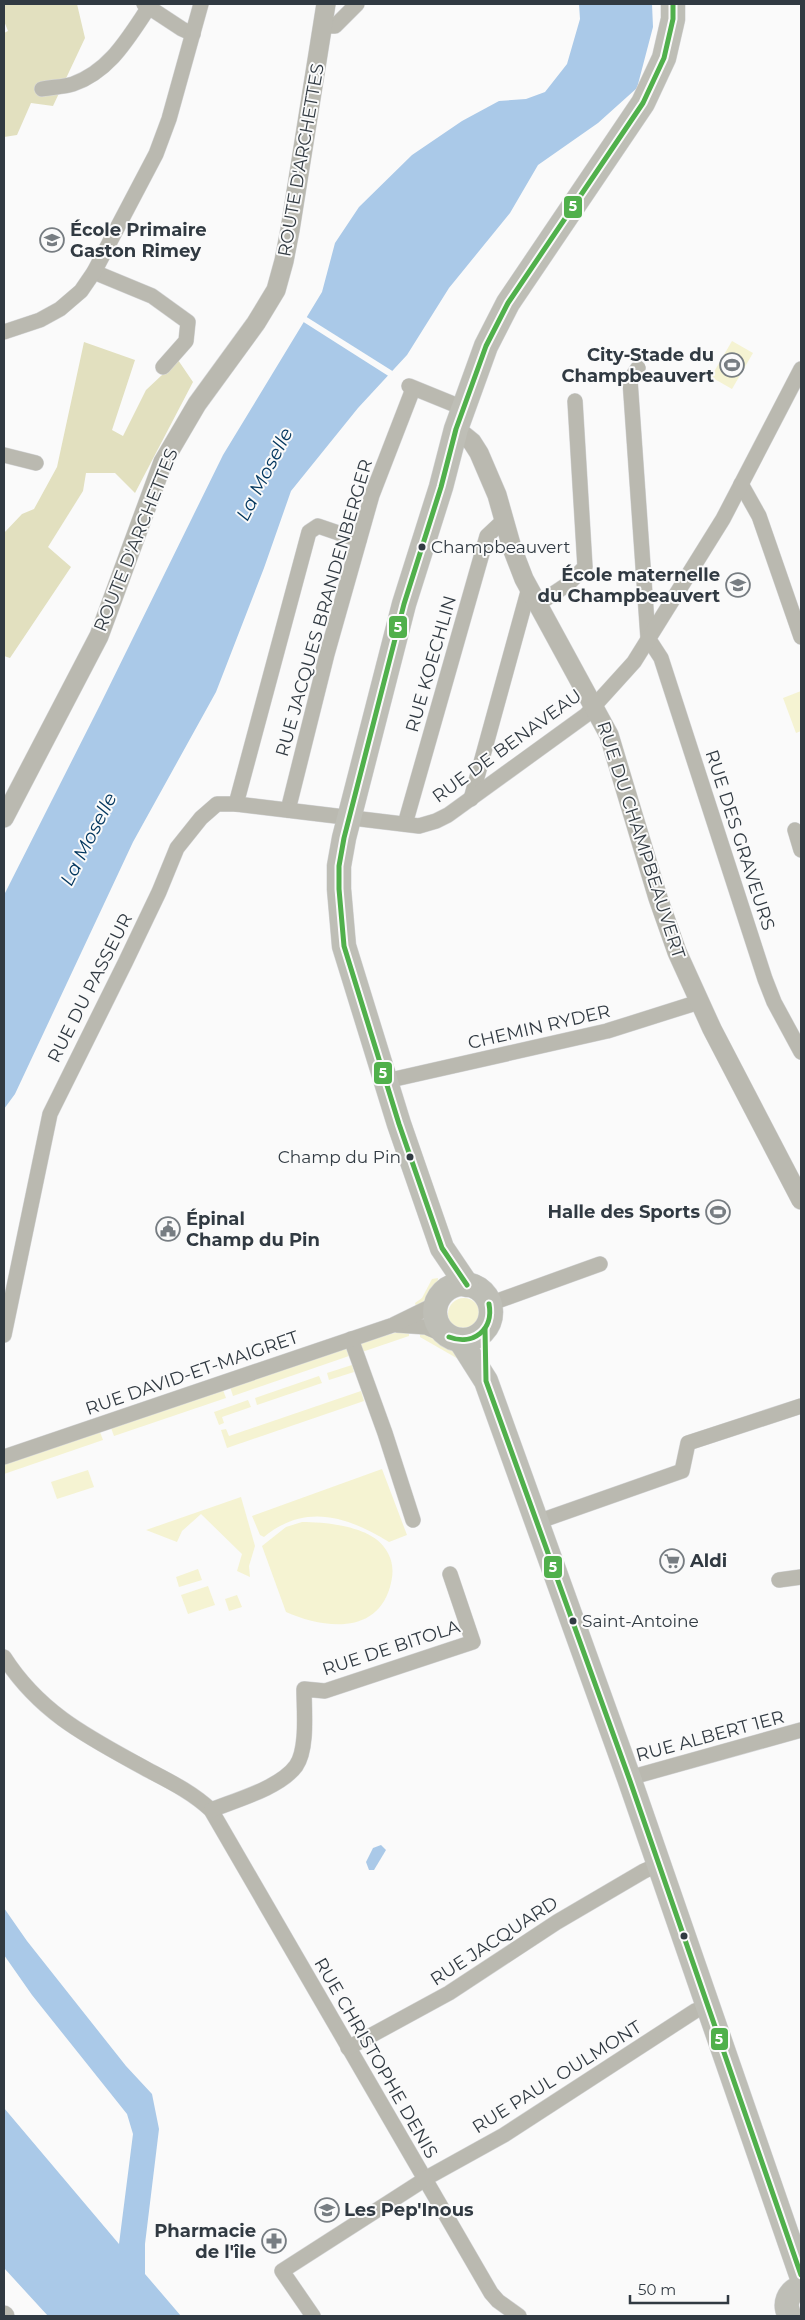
<svg xmlns="http://www.w3.org/2000/svg" width="805" height="2320" font-family="Montserrat,sans-serif">
	<style>
		.green { fill: #f5f3d2 }
		.forest { fill: #e2e0bf }
		.water { fill: #aac9e8 }
		.pier { fill: #fafafa }
		.lines { fill: none; stroke-linecap: round; stroke-linejoin: round }
		.minor-casing { stroke: #d6d7d9; stroke-width: 16 }
		.tertiary-casing { stroke: #d6d7d9; stroke-width: 20 }
		.primary-casing { stroke: #d6d7d9; stroke-width: 25 }
		.minor { stroke: #bab9b0; stroke-width: 15 }
		.tertiary { stroke: #bab9b0; stroke-width: 19 }
		.primary { stroke: #bebeb6; stroke-width: 24 }
		.bus-1-casing { stroke: #fafafa; stroke-width: 9 }
		.bus-1 { stroke: #50b04b; stroke-width: 5 }
		.bus-dot { fill: #313a42; stroke: #fafafa; stroke-width: 2 }
		.labels { text-anchor: middle; stroke-width: 4; stroke-linejoin: round; paint-order: stroke }
		.bus-label { font-size: 17px; fill: #313a42; stroke: #fafafa; text-anchor: start }
		.street-label { font-size: 18px; fill: #313a42; stroke: #fafafa }
		.poi-label { font-size: 18px; font-weight: bold; fill: #313a42; stroke: #fafafa; text-anchor: start }
		.water-label { font-size: 19px; font-style: italic; fill: #00355d; stroke: #fafafa }
		.line-badge { stroke: #fafafa; stroke-width: 2 }
		.badge-label { font-size: 14px; text-anchor: middle; font-weight: bold; fill: #fff }
	</style>
	<rect width="100%" height="100%" fill="#fafafa"/>
	<!-- green -->
	<g class="green">
		<path d="M 732,341 L 753,353 L 732,389 L 711,377 Z"/>
		<path d="M 801,691 L 801,731 L 796,733 L 783,698 Z"/>
		<path d="M 438,1278 C 437,1295 430,1301 417,1310 L 415,1303 L 422,1298 L 432,1279 Z"/>
		<circle cx="464" cy="1314" r="16"/>
		<path d="M 409,1329 L 409,1336 L 362,1352 L 359,1343 Z"/>
		<path d="M 420,1330 L 455,1347 L 460,1360 L 420,1337 Z"/>
		<path d="M 346,1348 L 349,1356 L 233,1396 L 230,1387 Z"/>
		<path d="M 352,1365 L 354,1372 L 329,1380 L 327,1373 Z"/>
		<path d="M 319,1376 L 322,1383 L 257,1405 L 255,1398 Z"/>
		<path d="M 223,1390 L 226,1398 L 114,1436 L 111,1428 Z"/>
		<path d="M 361,1391 L 364,1401 L 227,1448 L 221,1430 L 226,1429 L 229,1436 Z"/>
		<path d="M 248,1400 L 251,1407 L 222,1417 L 224,1423 L 219,1425 L 214,1412 Z"/>
		<path d="M 100,1432 L 103,1440 L 4,1474 L 4,1464 Z"/>
		<path d="M 382,1469 L 407,1535 L 389,1542 C 347,1516 305,1503 264,1537 L 260,1535 L 252,1516 Z"/>
		<path d="M 88,1470 L 94,1487 L 57,1499 L 51,1482 Z"/>
		<path d="M 241,1497 L 255,1546 L 249,1566 L 250,1577 L 237,1571 L 242,1554 L 201,1514 L 182,1531 L 177,1542 L 146,1530 Z"/>
		<path d="M 302,1522 C 325,1522 369,1526 384,1547 C 394,1560 394,1573 390,1587 C 376,1636 322,1628 286,1612 L 262,1546 L 286,1527 Z"/>
		<path d="M 198,1569 L 202,1580 L 179,1587 L 176,1577 Z"/>
		<path d="M 208,1586 L 215,1605 L 188,1614 L 181,1595 Z"/>
		<path d="M 237,1595 L 242,1607 L 229,1611 L 225,1599 Z"/>
	</g>
	<!-- forest -->
	<g class="forest">
		<path d="M 4,4 L 77,4 L 85,38 L 53,106 L 31,103 L 17,135 L 4,137 L 4,33 L 8,31 L 4,21 Z"/>
		<path d="M 84,342 L 135,360 L 112,430 L 123,436 L 146,390 L 178,360 L 193,382 L 135,493 L 115,473 L 86,473 L 83,491 L 48,547 L 71,567 L 10,658 L 4,656 L 4,533 L 22,514 L 34,509 L 57,467 Z"/>
	</g>
	<!-- water -->
	<g class="water">
		<path d="M 579,4 L 652,4 L 653,27 L 637,88 L 598,123 L 538,165 L 510,213 L 449,288 L 407,355 L 358,408 L 291,491 L 264,568 L 216,692 L 133,842 L 15,1094 L 4,1109 L 4,895 L 100,705 L 223,455 L 322,292 L 335,243 L 359,207 L 412,155 L 462,121 L 499,101 L 526,99 L 545,92 L 567,64 L 580,19 Z"/>
		<path d="M 381,1845 L 386,1850 L 374,1870 L 369,1870 L 366,1862 L 373,1848 Z"/>
		<path d="M 4,1908 L 27,1941 L 126,2066 L 152,2094 L 159,2129 L 145,2244 L 145,2274 L 181,2316 L 48,2316 L 4,2268 L 4,2108 L 119,2244 L 133,2134 L 127,2114 L 32,1995 L 4,1955 Z"/>
	</g>
	<!-- pier -->
	<path class="pier" d="M 305,316 L 394,372 L 390,377 L 302,321 Z"/>
	<g class="lines">
		<!-- minor casing -->
		<g class="minor-casing">
			<g id="minor">
				<path d="M 144,4 L 182,29 L 193,34"/>
				<path d="M 323,26 L 335,26 L 357,4"/>
				<path d="M 42,89 C 52,87 64,87 73,84 C 110,71 128,38 149,7"/>
				<path d="M 94,272 L 152,296 L 188,322 L 186,341 L 163,367"/>
				<path d="M 4,332 L 40,320 L 60,309 L 81,291 L 94,272 L 156,154 L 169,119 L 201,4"/>
				<path d="M 638,368 L 630,380 L 648,638 L 661,658 L 765,979 L 774,1002 L 801,1052"/>
				<path d="M 409,386 L 463,408"/>
				<path d="M 4,455 L 36,463"/>
				<path d="M 741,484 L 759,516 L 801,637"/>
				<path d="M 538,604 L 568,584 L 585,567 L 575,401"/>
				<path d="M 471,799 L 529,588"/>
				<path d="M 236,804 L 309,532 L 318,526 L 359,540"/>
				<path d="M 288,810 L 327,654 L 372,495 L 413,389"/>
				<path d="M 405,824 L 487,536 L 504,520"/>
				<path d="M 795,830 L 801,850"/>
				<path d="M 386,1081 L 607,1031 L 699,1002"/>
				<path d="M 489,1304 L 600,1264"/>
				<path d="M 397,1325 L 426,1327 L 447,1336"/>
				<path d="M 4,1335 L 50,1114 L 125,963 L 159,892 L 177,848 L 201,818 L 217,804 L 236,804 L 419,826 L 436,821 L 448,815 L 586,715 L 634,662 L 723,519 L 801,369"/>
				<path d="M 351,1339 L 385,1433 L 413,1520"/>
				<path d="M 4,1457 L 393,1325 L 436,1304"/>
				<path d="M 537,1522 L 682,1471 L 688,1443 L 801,1406"/>
				<path d="M 779,1580 L 801,1577"/>
				<path d="M 4,1657 C 41,1715 92,1739 150,1771 C 171,1782 193,1793 211,1810 L 491,2293 L 498,2301 L 519,2316"/>
				<path d="M 629,1778 L 801,1730"/>
				<path d="M 211,1810 C 236,1800 280,1788 296,1766 C 308,1749 304,1710 304,1689 L 325,1691 L 473,1642 L 450,1574"/>
				<path d="M 348,2048 L 449,1993 L 557,1922 L 644,1871 L 658,1865"/>
				<path d="M 313,2316 L 282,2271 L 430,2176 L 504,2135 L 695,2011 L 708,2006"/>
			</g>
		</g>
		<!-- tertiary casing -->
		<g class="tertiary-casing">
			<g id="tertiary">
				<path d="M 456,429 L 472,442 L 479,453 L 497,495 L 512,548 L 524,579 L 609,735 L 658,898 L 677,952 L 712,1029 L 801,1200"/>
				<path d="M 4,818 L 99,636 L 163,462 L 197,404 L 256,323 L 276,290 L 284,261 L 290,230 L 326,4"/>
				<path d="M 4,2315 L 5,2316"/>
			</g>
		</g>
		<!-- primary casing -->
		<g class="primary-casing">
			<g id="primary">
				<circle cx="463" cy="1312" r="28"/>
				<path d="M 467,1285 L 442,1248 L 399,1124 L 344,946 L 339,889 L 339,866 L 344,838 L 404,604 L 441,487 L 456,429 L 486,346 L 508,303 L 643,103 L 664,58 L 673,19 L 673,4"/>
				<path d="M 460,1340 L 486,1381 L 629,1778 L 801,2275"/>
				<path d="M 790,2316 C 783,2304 788,2292 801,2287"/>
			</g>
		</g>
		<!-- minor -->
		<use href="#minor" class="minor"/>
		<!-- tertiary -->
		<use href="#tertiary" class="tertiary"/>
		<!-- primary -->
		<use href="#primary" class="primary"/>
		<!-- bus-1 casing -->
		<g class="bus-1-casing">
			<g id="bus-1">
				<path d="M 467,1285 L 442,1248 L 399,1124 L 344,946 L 339,889 L 339,866 L 344,838 L 404,604 L 441,487 L 456,429 L 486,346 L 508,303 L 643,103 L 664,58 L 673,19 L 673,4"/>
				<path d="M 485,1329 L 486,1381 L 629,1778 L 801,2275"/>
				<path d="M 449,1337 C 473,1346 494,1330 489,1304"/>
			</g>
		</g>
		<!-- bus-1 -->
		<use href="#bus-1" class="bus-1"/>
	</g>
	<!-- icons -->
	<defs>
		<g id="school-ring" transform="scale(1.25)"><circle r="9.5" fill="#fafafa" stroke="#777d82" stroke-width="1.5"/><path d="M0-5L7-2L0 1L-7-2ZM-4 1L0 2.5L4 1V4Q0 6-4 4Z" fill="#777d82"/></g>
		<g id="stadium-ring" transform="scale(1.25)"><circle r="9.5" fill="#fafafa" stroke="#777d82" stroke-width="1.5"/><path d="M0-5a6.5 5 0 1 0 0 10a6.5 5 0 1 0 0-10ZM-3.5-1.8h7v3.6h-7Z" fill="#777d82"/></g>
		<g id="civic-ring" transform="scale(1.25)"><circle r="9.5" fill="#fafafa" stroke="#777d82" stroke-width="1.5"/><path d="M-.6-6.5H3V-4.5H.6V-3L4-1V1h2V6H-6V1h2V-1L-.6-3ZM-1.2 2.5V6h2.4V2.5Z" fill="#777d82"/></g>
		<g id="supermarket-ring" transform="scale(1.25)"><circle r="9.5" fill="#fafafa" stroke="#777d82" stroke-width="1.5"/><path d="M-6-5.5h2.5l.6 2H6L4.5 2H-2.5L-4.4-4H-6ZM-1.5 3.2a1.3 1.3 0 1 0 .1 0ZM3 3.2a1.3 1.3 0 1 0 .1 0Z" fill="#777d82"/></g>
		<g id="pharmacy-ring" transform="scale(1.25)"><circle r="9.5" fill="#fafafa" stroke="#777d82" stroke-width="1.5"/><path d="M-2-6h4v4h4v4h-4v4h-4v-4h-4v-4h4Z" fill="#777d82"/></g>
	</defs>
	<g fill-rule="evenodd">
		<use href="#school-ring" x="52" y="240"/>
		<use href="#stadium-ring" x="732" y="365"/>
		<use href="#school-ring" x="738" y="585"/>
		<use href="#stadium-ring" x="718" y="1212"/>
		<use href="#civic-ring" x="168" y="1229"/>
		<use href="#supermarket-ring" x="672" y="1561"/>
		<use href="#school-ring" x="327" y="2210"/>
		<use href="#pharmacy-ring" x="274" y="2241"/>
	</g>
	<!-- markers -->
	<g class="bus-dot">
		<circle cx="422" cy="547" r="4.5"/>
		<circle cx="410" cy="1157" r="4.5"/>
		<circle cx="573" cy="1621" r="4.5"/>
		<circle cx="684" cy="1936" r="4.5"/>
	</g>
	<g class="labels">
		<!-- bus labels -->
		<g class="bus-label">
			<text x="431" y="553">Champbeauvert</text>
			<text x="401" y="1163" text-anchor="end">Champ du Pin</text>
			<text x="582" y="1627">Saint-Antoine</text>
		</g>
		<!-- street labels -->
		<g class="street-label">
			<text transform="translate(301 160) rotate(-80)" y="6">ROUTE D'ARCHETTES</text>
			<text transform="translate(136 540) rotate(-68)" y="6">ROUTE D'ARCHETTES</text>
			<text transform="translate(324 608) rotate(-74)" y="6">RUE JACQUES BRANDENBERGER</text>
			<text transform="translate(431 664) rotate(-74)" y="6">RUE KOECHLIN</text>
			<text transform="translate(507 746) rotate(-36)" y="6">RUE DE BENAVEAU</text>
			<text transform="translate(641 840) rotate(72)" y="6">RUE DU CHAMPBEAUVERT</text>
			<text transform="translate(740 840) rotate(72)" y="6">RUE DES GRAVEURS</text>
			<text transform="translate(90 988) rotate(-63)" y="6">RUE DU PASSEUR</text>
			<text transform="translate(539 1027) rotate(-13)" y="6">CHEMIN RYDER</text>
			<text transform="translate(192 1373) rotate(-19)" y="6">RUE DAVID-ET-MAIGRET</text>
			<text transform="translate(391 1648) rotate(-18)" y="6">RUE DE BITOLA</text>
			<text transform="translate(710 1736) rotate(-15)" y="6">RUE ALBERT 1ER</text>
			<text transform="translate(494 1941) rotate(-33)" y="6">RUE JACQUARD</text>
			<text transform="translate(376 2058) rotate(60)" y="6">RUE CHRISTOPHE DENIS</text>
			<text transform="translate(557 2077) rotate(-32)" y="6">RUE PAUL OULMONT</text>
		</g>
		<!-- poi labels -->
		<g class="poi-label">
			<text x="70" y="236">École Primaire<tspan x="70" dy="21">Gaston Rimey</tspan></text>
			<text x="714" y="361" text-anchor="end">City-Stade du<tspan x="714" dy="21">Champbeauvert</tspan></text>
			<text x="720" y="581" text-anchor="end">École maternelle<tspan x="720" dy="21">du Champbeauvert</tspan></text>
			<text x="700" y="1218" text-anchor="end">Halle des Sports</text>
			<text x="186" y="1225">Épinal<tspan x="186" dy="21">Champ du Pin</tspan></text>
			<text x="690" y="1567">Aldi</text>
			<text x="344" y="2216">Les Pep'Inous</text>
			<text x="256" y="2237" text-anchor="end">Pharmacie<tspan x="256" dy="21">de l'île</tspan></text>
		</g>
		<!-- water labels -->
		<g class="water-label">
			<text transform="translate(264 474) rotate(-63)" y="7">La Moselle</text>
			<text transform="translate(88 839) rotate(-63)" y="7">La Moselle</text>
		</g>
	</g>
	<g class="line-badge">
		<rect x="563" y="195" width="20" height="24" rx="5" fill="#50b04b"/>
		<rect x="388" y="615" width="20" height="24" rx="5" fill="#50b04b"/>
		<rect x="373" y="1061" width="20" height="24" rx="5" fill="#50b04b"/>
		<rect x="543" y="1555" width="20" height="24" rx="5" fill="#50b04b"/>
		<rect x="710" y="2027" width="19" height="24" rx="5" fill="#50b04b"/>
	</g>
	<g class="badge-label">
		<text x="573" y="211">5</text>
		<text x="398" y="632">5</text>
		<text x="383" y="1078">5</text>
		<text x="553" y="1572">5</text>
		<text x="719" y="2044">5</text>
	</g>
	<!-- border -->
	<rect width="805" height="2320" fill="none" stroke="#313a42" stroke-width="10"/>
	<!-- scale -->
	<path d="M630 2295v8h98v-8" fill="none" stroke="#313a42" stroke-width="2.5"/>
	<text x="638" y="2295" font-size="15" fill="#313a42" stroke="#fafafa" stroke-width="4" paint-order="stroke">50 m</text>
</svg>
